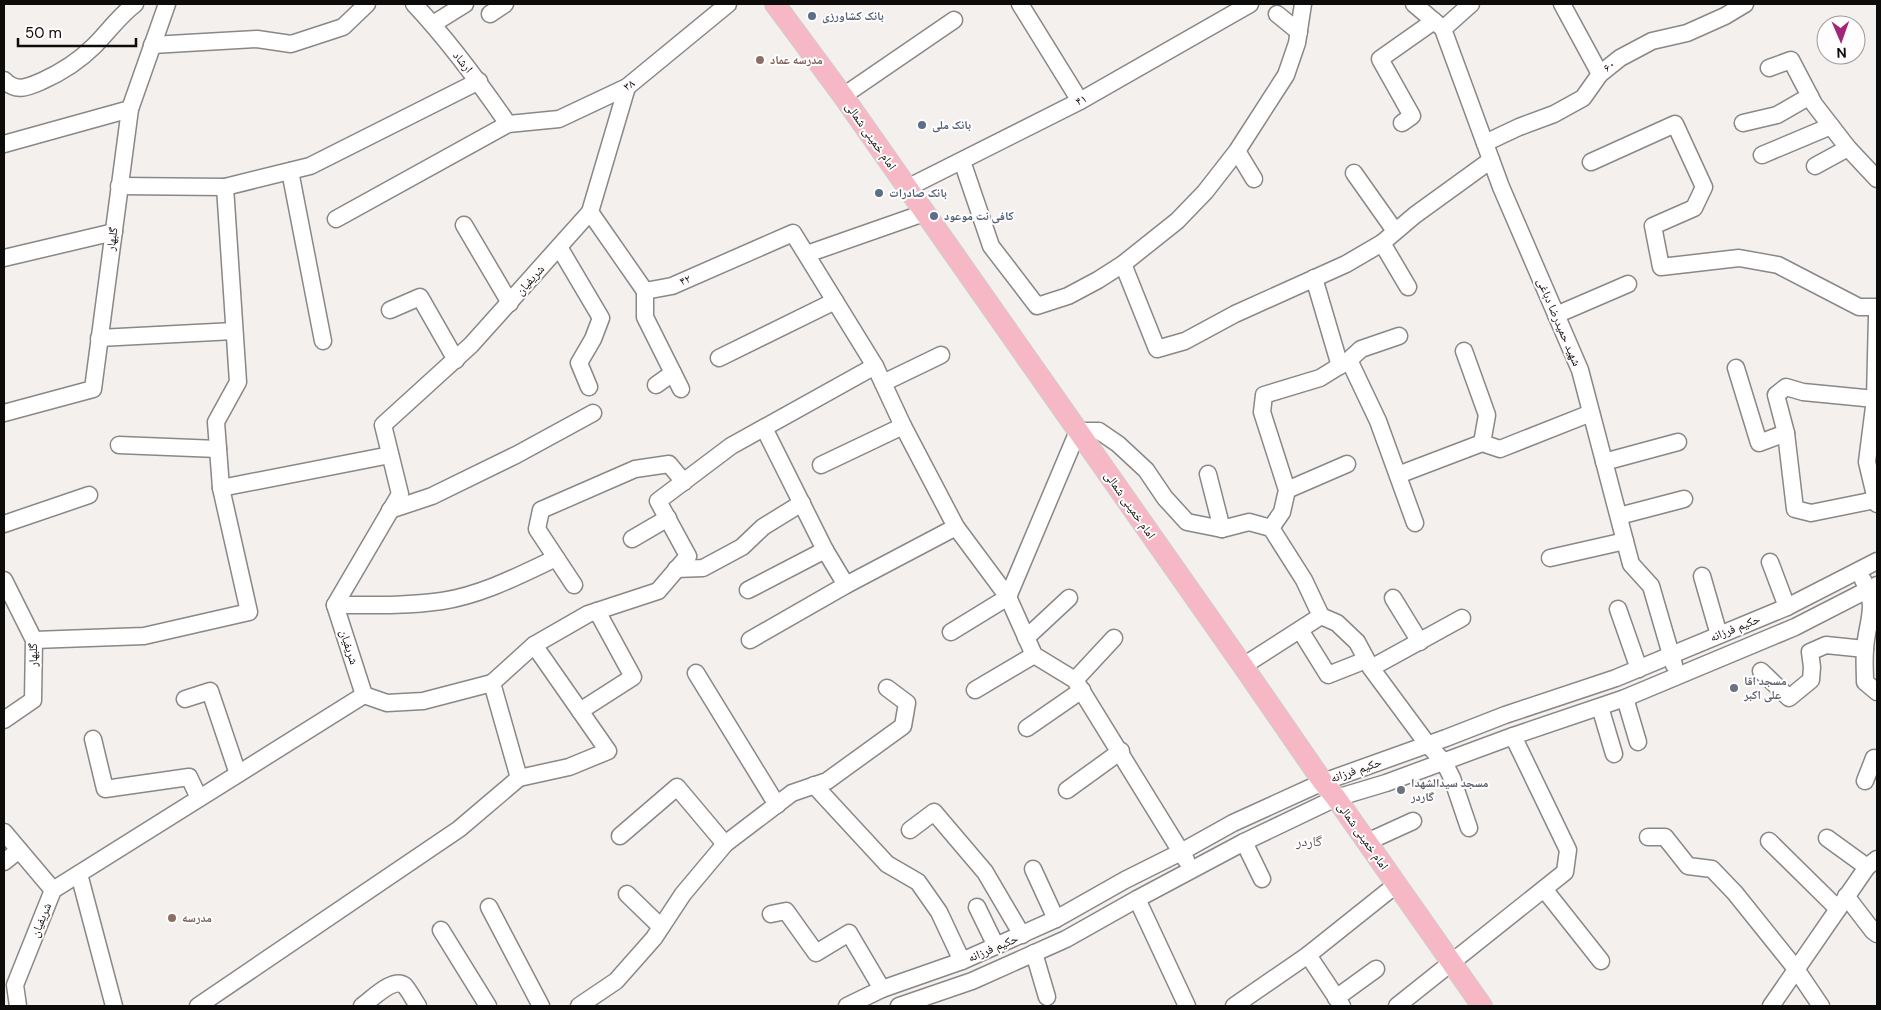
<svg xmlns="http://www.w3.org/2000/svg" width="1881" height="1010" font-family="'DM Sans','Noto Naskh Arabic',sans-serif">
	<style>
		.lines { fill: none; stroke-linecap: round; stroke-linejoin: round }
		.minor-casing { stroke: #8a8786; stroke-width: 19 }
		.major-casing { stroke: #cfcece; stroke-width: 22 }
		.minor { stroke: #fff; stroke-width: 16 }
		.major { stroke: #f7b8c5; stroke-width: 20 }
		.service-dot { fill: #5c6f8a; stroke: #fffdfd; stroke-width: 2 }
		.education-dot { fill: #8d6e63; stroke: #fffdfd; stroke-width: 2 }
		.worship-dot { fill: #6b7280; stroke: #fffdfd; stroke-width: 2 }
		.labels { text-anchor: middle; stroke-width: 4; stroke-linejoin: round; paint-order: stroke }
		.service-label { font-size: 12px; font-weight: bold; fill: #4e5e75; stroke: #fffdfd; text-anchor: start }
		.education-label { font-size: 12px; font-weight: bold; fill: #785e54; stroke: #fffdfd; text-anchor: start }
		.street-label { font-size: 12px; fill: #0d0c0b; stroke: #fffdfd }
		.worship-label { font-size: 12px; font-weight: bold; fill: #5b616d; stroke: #fffdfd; text-anchor: start }
		.neighbourhood-label { font-size: 14px; fill: #585654; stroke: #fffdfd }
	</style>
	<rect width="100%" height="100%" fill="#f3f0ee"/>
	<g class="lines">
		<!-- minor casing -->
		<g class="minor-casing">
			<g id="minor">
				<path d="M 414,4 C 449,41 479,82 508,124"/>
				<path d="M 1020,4 L 1080,101"/>
				<path d="M 1414,4 L 1441,27"/>
				<path d="M 1471,4 L 1443,29 L 1501,187 L 1580,370 L 1631,564 L 1651,586 L 1674,665"/>
				<path d="M 1562,4 L 1600,74"/>
				<path d="M 490,14 L 505,4"/>
				<path d="M 1277,14 L 1299,32"/>
				<path d="M 433,24 L 465,4"/>
				<path d="M 152,45 L 257,39 L 291,44 L 343,27 L 367,4"/>
				<path d="M 1769,68 L 1791,60 L 1814,104 L 1848,148 L 1877,179"/>
				<path d="M 4,80 C 16,93 28,87 42,81 C 62,72 79,61 94,46 C 108,32 119,16 135,4"/>
				<path d="M 843,96 L 954,20"/>
				<path d="M 1402,123 L 1412,116 L 1380,59 L 1434,21"/>
				<path d="M 1743,123 L 1777,115 L 1810,96"/>
				<path d="M 1485,143 L 1519,127 L 1554,114 L 1583,98 L 1600,74 L 1620,58 L 1652,41 L 1687,33 L 1725,16 L 1745,4"/>
				<path d="M 4,144 L 130,109"/>
				<path d="M 1237,151 L 1254,179"/>
				<path d="M 1762,155 L 1831,126"/>
				<path d="M 962,161 L 991,246 L 1037,306 L 1068,296 L 1098,280 L 1123,264 L 1177,221 L 1205,192 L 1237,151 L 1286,75 L 1297,43 L 1303,4"/>
				<path d="M 1591,162 L 1675,124 L 1704,187 L 1694,208 L 1653,226 L 1661,267 L 1739,258 L 1778,265 L 1859,307 L 1877,307"/>
				<path d="M 1815,166 L 1848,148"/>
				<path d="M 290,171 L 323,341"/>
				<path d="M 1354,173 L 1395,231"/>
				<path d="M 119,186 L 225,187"/>
				<path d="M 907,188 L 1080,101 L 1250,4"/>
				<path d="M 590,212 L 645,291 L 672,286 L 793,233 L 875,366 L 903,426 L 956,527 L 1008,597 L 1034,655 L 1075,680 L 1186,860"/>
				<path d="M 336,219 L 508,124 L 559,119 L 627,87 L 728,4"/>
				<path d="M 464,225 L 510,303"/>
				<path d="M 1382,243 L 1408,287"/>
				<path d="M 559,247 L 601,318 L 593,339 L 579,363 L 589,387"/>
				<path d="M 807,254 L 924,213"/>
				<path d="M 4,258 L 114,232"/>
				<path d="M 1123,264 L 1157,349 L 1185,341 L 1235,314 L 1346,264 L 1382,243 L 1415,215 L 1491,160"/>
				<path d="M 1314,278 L 1340,366"/>
				<path d="M 645,291 L 645,317 L 681,389"/>
				<path d="M 390,310 L 420,297 L 456,360"/>
				<path d="M 1556,315 L 1628,284"/>
				<path d="M 1877,316 L 1875,399 L 1867,462 L 1877,504"/>
				<path d="M 99,338 L 234,331"/>
				<path d="M 1464,351 L 1487,415 L 1482,443"/>
				<path d="M 719,358 L 835,301"/>
				<path d="M 1349,360 L 1378,421 L 1415,523"/>
				<path d="M 1736,368 L 1759,443 L 1786,433"/>
				<path d="M 883,383 L 941,355"/>
				<path d="M 656,385 L 673,373"/>
				<path d="M 1875,399 L 1803,392 L 1786,387 L 1776,395 L 1786,433 L 1795,509 L 1811,513 L 1875,500"/>
				<path d="M 4,413 L 93,389 L 130,109 L 167,4"/>
				<path d="M 764,428 L 825,550 L 846,585"/>
				<path d="M 119,445 L 218,449"/>
				<path d="M 1604,462 L 1678,442"/>
				<path d="M 821,465 L 903,426"/>
				<path d="M 1208,474 L 1222,529"/>
				<path d="M 1398,475 L 1482,443 L 1500,449 L 1591,413"/>
				<path d="M 221,488 L 390,455"/>
				<path d="M 1287,490 L 1347,464"/>
				<path d="M 390,510 L 432,496 L 516,455 L 593,413"/>
				<path d="M 1619,516 L 1684,499"/>
				<path d="M 4,524 L 89,495"/>
				<path d="M 1271,528 L 1282,512 L 1287,490 L 1262,412 L 1264,395 L 1320,378 L 1349,360 L 1361,349 L 1399,336"/>
				<path d="M 632,539 L 668,518"/>
				<path d="M 1550,558 L 1625,541"/>
				<path d="M 1770,562 L 1787,607"/>
				<path d="M 676,569 L 703,568 L 742,547 L 763,527 L 802,503"/>
				<path d="M 1702,576 L 1719,635"/>
				<path d="M 4,580 L 34,640 L 33,700 L 4,720"/>
				<path d="M 1863,580 C 1879,607 1866,623 1865,650 C 1864,661 1865,672 1865,682 L 1877,692"/>
				<path d="M 574,585 L 537,529 L 541,510 L 635,469 L 669,464 L 684,482"/>
				<path d="M 748,590 L 825,550"/>
				<path d="M 1393,598 L 1420,642"/>
				<path d="M 335,605 C 371,605 407,606 442,601 C 482,595 520,575 556,558"/>
				<path d="M 1618,609 L 1639,669"/>
				<path d="M 1300,630 L 1328,675 L 1366,660"/>
				<path d="M 951,632 L 1008,597 L 1078,431 L 1099,431 L 1118,444 L 1146,470 L 1165,498 L 1187,522 L 1222,529 L 1249,522 L 1271,528 L 1304,580 L 1321,616 L 1337,623 L 1357,642 L 1371,668 L 1428,745 L 1444,762 L 1452,778 L 1469,828"/>
				<path d="M 1026,638 L 1069,598"/>
				<path d="M 34,640 L 144,636 L 249,612 L 221,488 L 216,422 L 238,382 L 225,187 L 310,166 L 479,81"/>
				<path d="M 750,640 L 846,585 L 956,527"/>
				<path d="M 1243,666 L 1321,616"/>
				<path d="M 1371,668 L 1462,618"/>
				<path d="M 1761,671 L 1789,698 L 1811,680 L 1812,667 L 1810,652 L 1826,645 L 1865,649"/>
				<path d="M 696,673 L 777,805"/>
				<path d="M 1075,680 L 1114,638"/>
				<path d="M 975,690 L 1034,655"/>
				<path d="M 364,695 L 387,703 L 423,701 L 492,683"/>
				<path d="M 1625,698 L 1638,742"/>
				<path d="M 185,699 L 210,691 L 238,774"/>
				<path d="M 1600,707 L 1614,754"/>
				<path d="M 580,711 L 633,677 L 597,611"/>
				<path d="M 1027,728 L 1082,690"/>
				<path d="M 93,739 L 105,789 L 189,777 L 199,798"/>
				<path d="M 519,778 L 569,767 L 608,751 L 534,645"/>
				<path d="M 1865,781 L 1874,758 L 1877,759"/>
				<path d="M 814,785 L 887,864 L 918,882 L 939,912 L 962,961"/>
				<path d="M 1067,790 L 1121,751"/>
				<path d="M 910,830 L 934,812 L 985,872 L 1022,935"/>
				<path d="M 4,832 L 53,890"/>
				<path d="M 620,836 L 677,787 L 725,844"/>
				<path d="M 1648,837 L 1665,837 L 1688,866 L 1712,869 L 1735,893 L 1796,969 L 1821,1006"/>
				<path d="M 1827,838 L 1867,867"/>
				<path d="M 1769,841 L 1838,909"/>
				<path d="M 1244,842 L 1262,879"/>
				<path d="M 1367,842 L 1413,821"/>
				<path d="M 4,862 L 19,850"/>
				<path d="M 1033,869 L 1056,919"/>
				<path d="M 79,874 L 114,1006"/>
				<path d="M 1544,889 L 1601,961"/>
				<path d="M 627,894 L 661,927"/>
				<path d="M 1846,896 L 1873,931 L 1877,934"/>
				<path d="M 1137,899 L 1187,1006"/>
				<path d="M 489,907 L 541,1006"/>
				<path d="M 977,907 L 996,946"/>
				<path d="M 771,914 L 786,911 L 816,953 L 849,933 L 882,989"/>
				<path d="M 441,930 L 488,1006"/>
				<path d="M 1034,953 L 1047,997"/>
				<path d="M 1308,955 L 1342,1006"/>
				<path d="M 1336,998 L 1376,969"/>
				<path d="M 18,1006 L 15,985 L 53,890 L 364,695 L 335,605 L 400,494 L 383,425 L 471,345 L 590,212 L 627,87"/>
				<path d="M 198,1006 L 459,829 L 519,778 L 492,683 L 534,645 L 588,614 L 658,591 L 688,556 L 658,501 L 731,446 L 875,366"/>
				<path d="M 362,1006 C 372,999 394,976 405,986 C 410,992 414,1000 418,1006"/>
				<path d="M 579,1006 L 616,981 L 654,938 L 683,894 L 725,844 L 792,793 L 827,781 L 903,726 L 907,703 L 887,688"/>
				<path d="M 847,1006 L 882,989 L 962,961 L 1056,919 L 1125,880 L 1181,852 L 1233,823 L 1323,782 L 1446,738 L 1505,715 L 1616,678 L 1787,607 L 1877,561"/>
				<path d="M 899,1006 L 972,981 L 1066,939 L 1137,899 L 1244,842 L 1336,798 L 1386,783 L 1513,736 L 1625,698 L 1795,627 L 1877,585"/>
				<path d="M 1234,1006 L 1308,955 L 1397,884"/>
				<path d="M 1397,1006 L 1565,872 L 1568,850 L 1513,736"/>
				<path d="M 1771,1006 L 1867,867 L 1877,859"/>
			</g>
		</g>
		<!-- major casing -->
		<g class="major-casing">
			<path id="major" d="M 775,4 L 843,96 L 1243,666 L 1323,782 L 1336,798 L 1482,1006"/>
		</g>
		<!-- minor -->
		<use href="#minor" class="minor"/>
		<!-- major -->
		<use href="#major" class="major"/>
	</g>
	<!-- markers -->
	<g class="service-dot">
		<circle cx="812" cy="16" r="5"/>
		<circle cx="922" cy="125" r="5"/>
		<circle cx="879" cy="193" r="5"/>
		<circle cx="934" cy="216" r="5"/>
	</g>
	<g class="education-dot">
		<circle cx="760" cy="60" r="5"/>
		<circle cx="172" cy="918" r="5"/>
	</g>
	<g class="worship-dot">
		<circle cx="1734" cy="688" r="5"/>
		<circle cx="1401" cy="790" r="5"/>
	</g>
	<g class="labels">
		<!-- service labels -->
		<g class="service-label">
			<text x="822" y="20">بانک کشاورزی</text>
			<text x="932" y="129">بانک ملی</text>
			<text x="889" y="197">بانک صادرات</text>
			<text x="944" y="220">کافی نت موعود</text>
		</g>
		<!-- education labels -->
		<g class="education-label">
			<text x="770" y="64">مدرسه عماد</text>
			<text x="182" y="922">مدرسه</text>
		</g>
		<!-- street labels -->
		<g class="street-label">
			<text transform="translate(463 62) rotate(51)" y="4">ارشاد</text>
			<text transform="translate(1609 66) rotate(-39)" y="4">۶۰</text>
			<text transform="translate(629 85) rotate(-34)" y="4">۳۸</text>
			<text transform="translate(1081 100) rotate(-28)" y="4">۴۱</text>
			<text transform="translate(871 136) rotate(55)" y="4">امام خمینی شمالی</text>
			<text transform="translate(112 239) rotate(-82)" y="4">گلبهار</text>
			<text transform="translate(530 280) rotate(-48)" y="4">شریفیان</text>
			<text transform="translate(685 280) rotate(-23)" y="4">۴۲</text>
			<text transform="translate(1559 322) rotate(67)" y="4">شهید حمیدرضا دباغی</text>
			<text transform="translate(1130 505) rotate(55)" y="4">امام خمینی شمالی</text>
			<text transform="translate(1735 628) rotate(-22)" y="4">حکیم فرزانه</text>
			<text transform="translate(349 647) rotate(72)" y="4">شریفیان</text>
			<text transform="translate(33 655) rotate(-91)" y="4">گلبهار</text>
			<text transform="translate(1356 770) rotate(-19)" y="4">حکیم فرزانه</text>
			<text transform="translate(1363 836) rotate(55)" y="4">امام خمینی شمالی</text>
			<text transform="translate(41 920) rotate(-68)" y="4">شریفیان</text>
			<text transform="translate(993 948) rotate(-23)" y="4">حکیم فرزانه</text>
		</g>
		<!-- worship labels -->
		<g class="worship-label">
			<text x="1744" y="685">مسجد اقا<tspan x="1744" dy="14">علی اکبر</tspan></text>
			<text x="1411" y="787">مسجد سیدالشهدا<tspan x="1411" dy="14">گاردر</tspan></text>
		</g>
		<!-- neighbourhood labels -->
		<g class="neighbourhood-label">
			<text x="1309" y="846">گاردر</text>
		</g>
	</g>
	<!-- border -->
	<rect width="1881" height="1010" fill="none" stroke="#0d0c0b" stroke-width="10"/>
	<!-- north arrow -->
	<g transform="translate(1841 40) rotate(178)"><circle r="24" fill="#fffdfd" stroke="#9e9d9c"/>
	<path d="M0-4L9 19L0 12L-9 19Z" fill="#a22578"/>
	<text y="-8" font-size="14" font-weight="bold" text-anchor="middle" fill="#0d0c0b">N</text>
	</g>
	<!-- scale -->
	<path d="M18 38v8h118v-8" fill="none" stroke="#0d0c0b" stroke-width="2.5"/>
	<text x="25" y="38" font-size="15" fill="#0d0c0b" stroke="#fffdfd" stroke-width="4" paint-order="stroke">50 m</text>
</svg>
